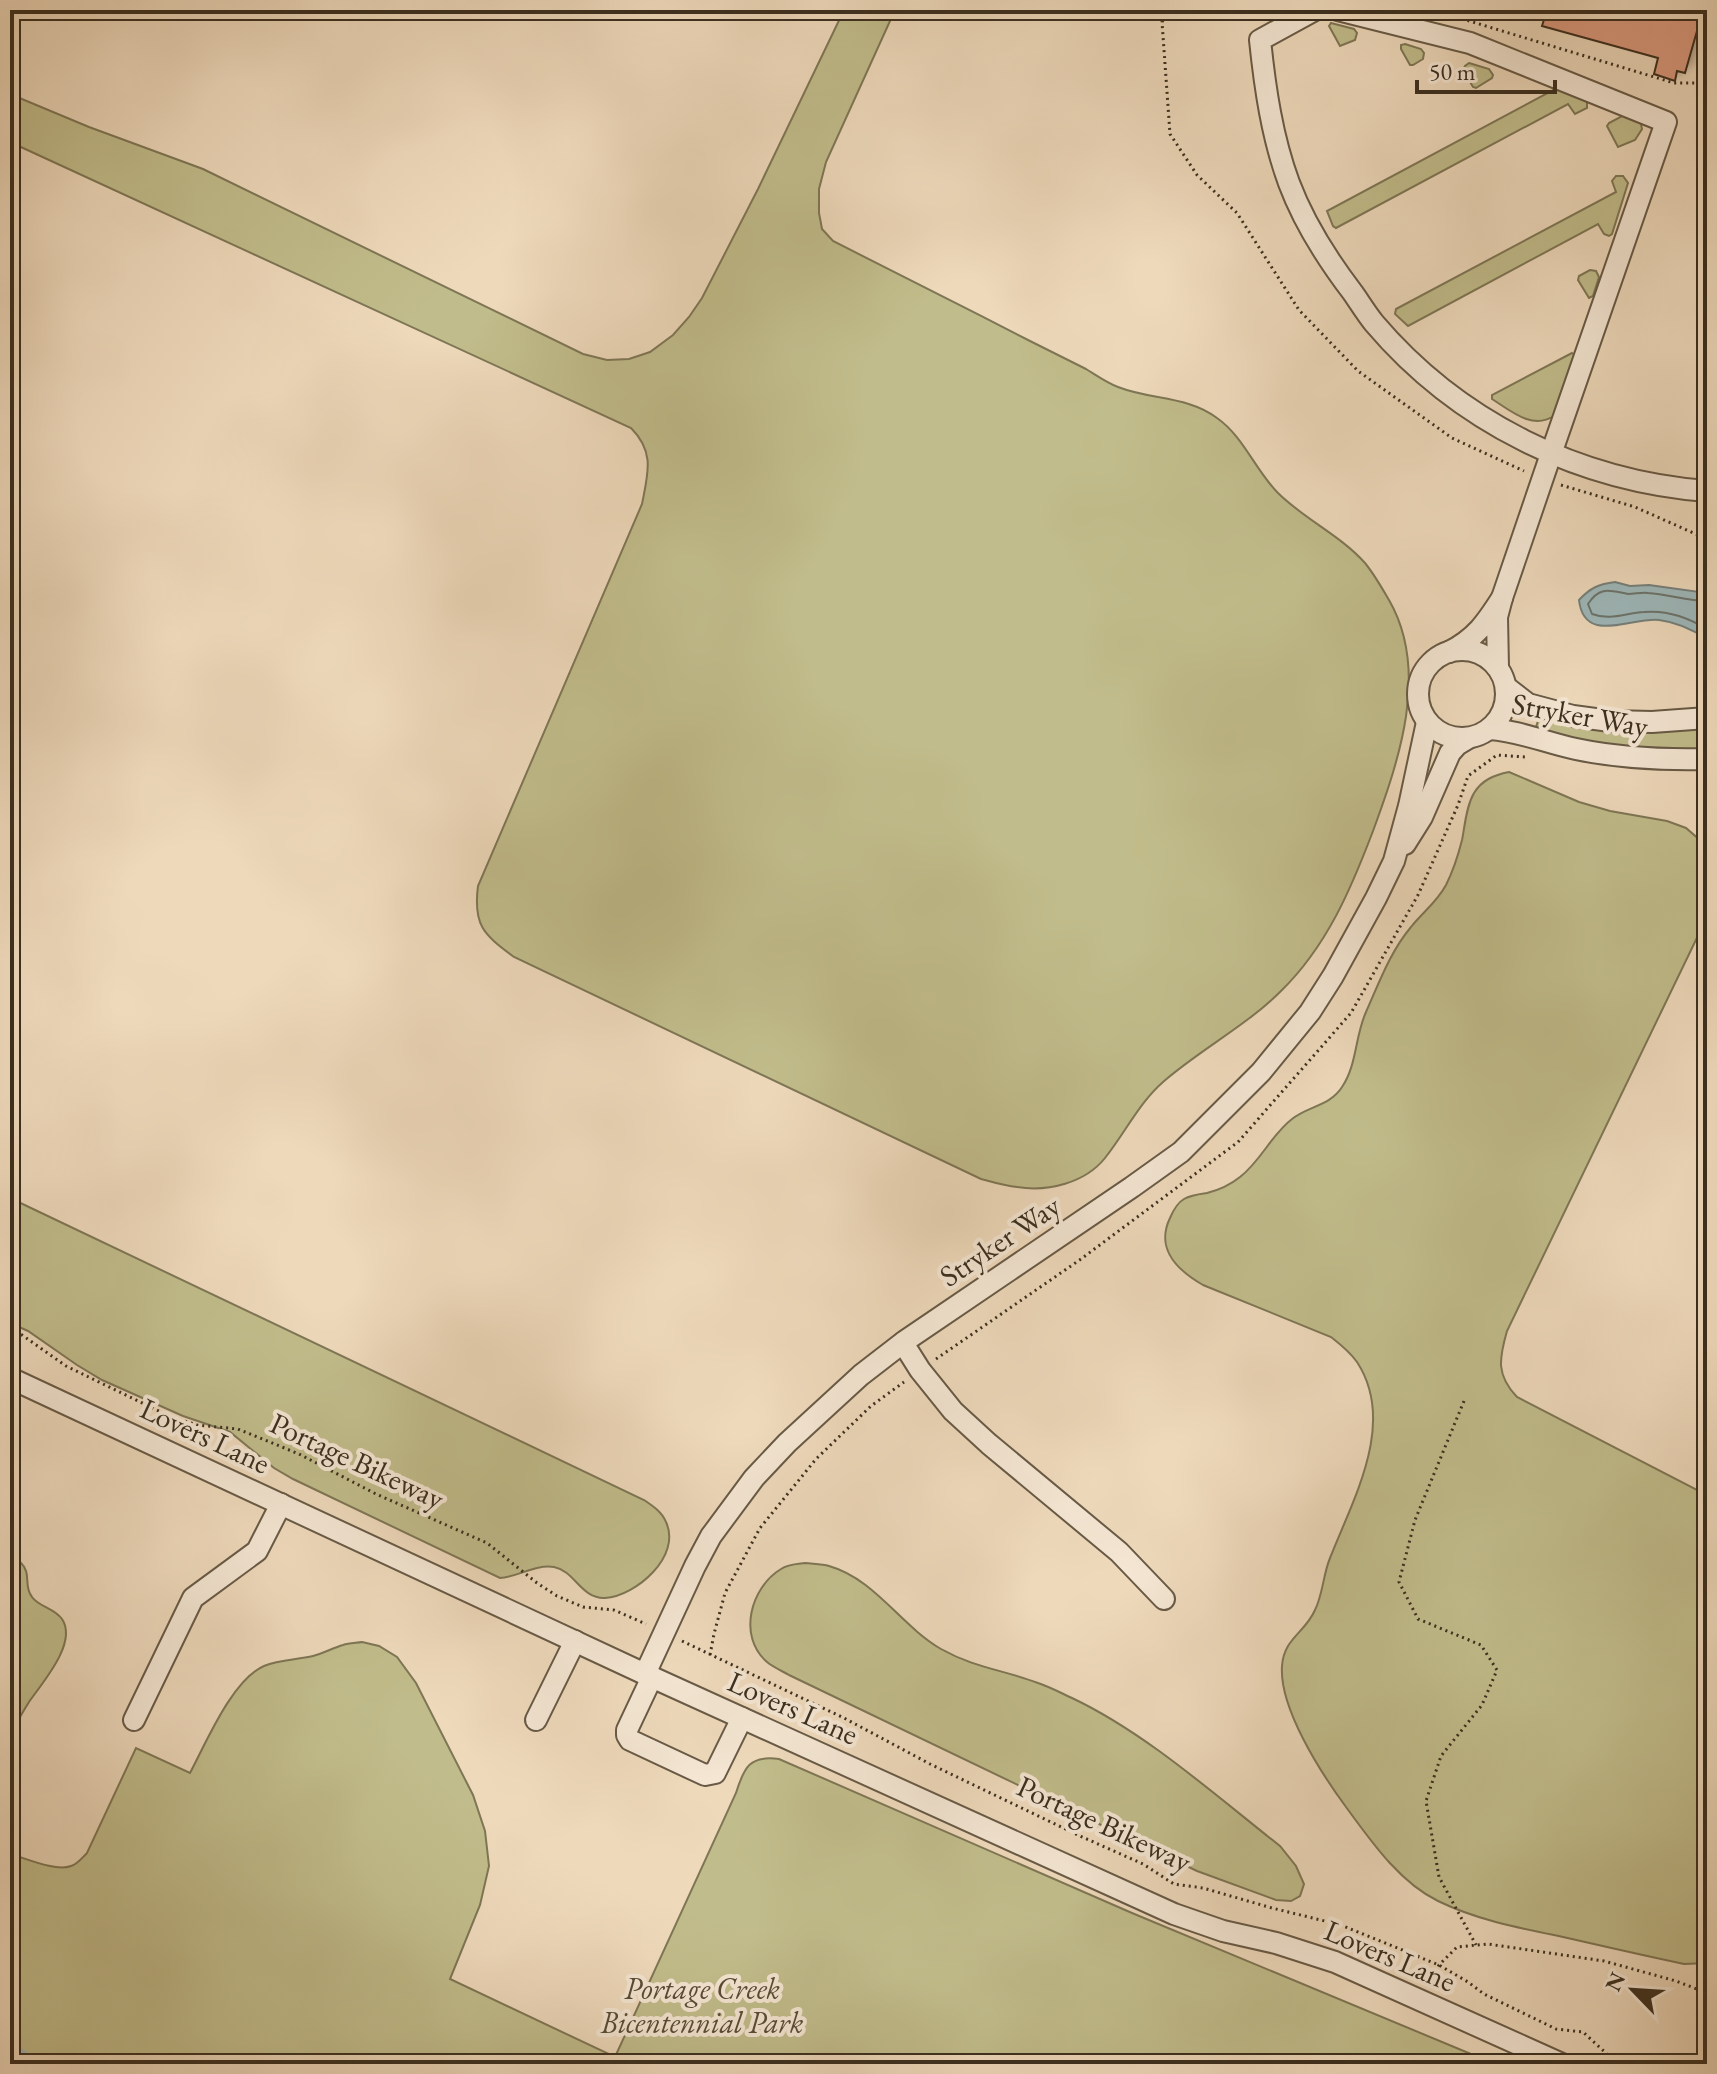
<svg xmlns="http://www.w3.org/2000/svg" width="1717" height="2074" font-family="'EB Garamond',serif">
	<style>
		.green { fill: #c1bc8b; stroke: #7e7655; stroke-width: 2 }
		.water { fill: #9eb8ba; stroke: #76817c; stroke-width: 2 }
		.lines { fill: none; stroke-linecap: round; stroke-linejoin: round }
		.shore { stroke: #6c746c; stroke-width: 2 }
		.river { stroke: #9eb8ba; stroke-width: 32 }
		.building { fill: #db9a7f; stroke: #3b2f1f; stroke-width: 2; filter: url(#shadow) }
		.minor-casing { stroke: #685a46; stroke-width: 24 }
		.path { stroke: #3b2f1f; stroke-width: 3; stroke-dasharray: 2 4; stroke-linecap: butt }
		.minor { stroke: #f4e6d3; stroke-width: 20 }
		.labels { text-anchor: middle; stroke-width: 8; stroke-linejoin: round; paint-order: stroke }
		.street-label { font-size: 30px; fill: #3b2f1f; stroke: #f4e6d3 }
		.park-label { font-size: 30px; font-style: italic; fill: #564b35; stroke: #f4e6d3 }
	</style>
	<defs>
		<filter id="shadow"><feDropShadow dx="7" dy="-7" stdDeviation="4" flood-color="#0004"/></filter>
	</defs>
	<rect width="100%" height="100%" fill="#eed9bb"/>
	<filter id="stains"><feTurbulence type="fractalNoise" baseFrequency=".0025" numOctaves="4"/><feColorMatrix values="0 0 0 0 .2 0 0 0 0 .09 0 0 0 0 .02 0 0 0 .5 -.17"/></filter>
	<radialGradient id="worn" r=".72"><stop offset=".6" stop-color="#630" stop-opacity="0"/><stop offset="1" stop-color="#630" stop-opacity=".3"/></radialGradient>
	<!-- green -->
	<g class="green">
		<path d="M 844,10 L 895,10 L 826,162 L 819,189 L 819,213 L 822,229 L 833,241 C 900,275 966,308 1032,342 C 1050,351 1068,360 1086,369 C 1096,375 1107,383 1118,387 C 1151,400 1188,396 1217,418 C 1244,437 1255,470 1278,493 C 1304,519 1340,535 1365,563 C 1374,574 1382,588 1389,600 C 1430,671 1399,760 1373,831 C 1351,889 1327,946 1281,991 C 1246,1026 1201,1049 1163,1082 C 1139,1103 1125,1133 1105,1158 C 1085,1183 1048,1192 1017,1187 C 1005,1186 992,1182 981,1179 L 514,957 C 483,934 473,925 478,886 L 642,504 C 648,473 655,452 631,428 L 10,142 L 10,94 L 89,127 L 203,169 L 583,354 L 607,360 L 629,359 L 650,352 L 673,335 L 689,317 L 702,298 L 758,189 Z"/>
		<path d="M 1331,23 L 1354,29 L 1357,33 L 1355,40 L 1340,46 L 1329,26 Z"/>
		<path d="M 1405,44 L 1421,49 L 1424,53 L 1423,59 L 1413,65 L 1410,65 L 1401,49 L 1401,45 Z"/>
		<path d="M 1469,63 L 1489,69 L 1493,75 L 1492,78 L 1476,88 L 1473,87 L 1463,70 L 1465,66 Z"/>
		<path d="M 1555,89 L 1585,98 L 1587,102 L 1587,108 L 1575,114 L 1568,104 L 1336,228 L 1333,226 L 1327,211 Z"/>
		<path d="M 1624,115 L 1640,119 L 1642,129 L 1635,140 L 1618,147 L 1607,126 L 1609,123 Z"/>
		<path d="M 1616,176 L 1623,176 L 1628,183 L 1612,234 L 1609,236 L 1604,234 L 1598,224 L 1408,326 L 1395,314 L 1396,309 L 1616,192 L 1612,181 Z"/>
		<path d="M 1590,270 L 1596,271 L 1599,277 L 1593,296 L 1589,298 L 1578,280 L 1579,276 Z"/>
		<path d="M 1572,353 L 1575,355 L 1554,416 C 1532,430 1511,411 1492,399 L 1492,395 Z"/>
		<path d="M 1539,718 L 1583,727 L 1707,726 L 1707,751 L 1653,751 L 1586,743 L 1535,730 Z"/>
		<path d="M 1509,772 L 1579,802 L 1610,811 L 1667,821 L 1686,828 L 1701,841 L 1707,850 L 1707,917 L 1507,1331 C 1499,1359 1496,1375 1517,1397 L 1707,1495 L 1707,1963 L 1684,1964 C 1641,1955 1598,1945 1554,1935 C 1514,1927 1475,1919 1438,1901 C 1399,1882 1371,1841 1346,1807 C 1321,1773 1279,1708 1282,1666 C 1284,1638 1305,1633 1315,1610 C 1323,1594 1323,1575 1330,1558 C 1353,1499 1397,1423 1357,1362 C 1350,1352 1340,1344 1331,1337 L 1203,1285 C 1177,1270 1155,1249 1170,1218 C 1173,1211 1177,1203 1184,1199 C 1191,1195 1200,1194 1207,1193 C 1219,1190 1230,1185 1240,1177 C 1261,1161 1271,1135 1292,1119 C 1308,1106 1330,1106 1342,1087 C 1357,1065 1355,1036 1366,1012 C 1379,983 1390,952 1411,927 C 1422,913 1437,902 1446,885 C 1453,871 1458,856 1462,840 C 1465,825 1466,807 1474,793 C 1482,780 1494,775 1509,772 Z"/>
		<path d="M 10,1198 L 644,1500 C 653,1506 662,1512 666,1522 C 682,1556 636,1596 605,1598 C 581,1599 575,1571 554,1567 C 535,1564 518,1577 500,1578 L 293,1479 L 274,1468 L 230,1432 L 183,1416 L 102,1380 L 77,1365 L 28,1331 L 10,1323 Z"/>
		<path d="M 13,1562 L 21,1563 C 32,1573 23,1586 32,1597 C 39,1607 54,1608 62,1619 C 78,1643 42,1683 29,1702 C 22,1713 16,1724 10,1735 L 10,1564 Z"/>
		<path d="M 805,1563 C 813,1564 822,1564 829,1566 C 875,1579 901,1626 941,1649 C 975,1668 1004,1670 1038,1683 C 1050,1687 1061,1693 1072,1698 C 1146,1733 1215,1795 1280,1846 L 1296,1866 L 1304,1884 L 1300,1896 L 1291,1901 L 1276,1900 L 1197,1871 L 789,1675 C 782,1671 773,1667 767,1662 C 737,1636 751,1587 781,1569 C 788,1564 797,1564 805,1563 Z"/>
		<path d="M 362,1642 L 379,1646 L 397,1657 L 416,1683 L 473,1795 L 485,1831 L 489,1866 L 480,1905 L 450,1979 L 615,2057 L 736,1793 C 744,1767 750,1755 779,1759 L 1132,1913 L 1495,2064 L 10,2064 L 10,1854 C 25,1858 56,1872 71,1866 C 78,1864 82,1858 87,1853 L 136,1748 L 190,1773 C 206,1743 232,1680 264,1666 C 280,1659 297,1660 313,1656 C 324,1653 333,1648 343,1645 C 349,1643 356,1643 362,1642 Z"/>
	</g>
	<!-- water -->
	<path class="water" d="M 1615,582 L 1630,586 L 1649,585 L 1707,593 L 1707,639 C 1693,630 1676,622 1659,620 C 1631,617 1584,645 1579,600 C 1590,588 1599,584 1615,582 Z"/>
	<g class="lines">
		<!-- shore -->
		<path class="shore" d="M 1707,601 C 1687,601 1668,594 1648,593 C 1642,592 1635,594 1628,594 C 1611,591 1600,585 1588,604 L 1592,614 C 1611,621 1625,613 1644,612 C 1666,610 1689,618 1707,629"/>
		<!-- river -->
		<path class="river" d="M 10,2059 L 16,2064"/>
	</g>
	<!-- building -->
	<path class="building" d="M 1547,10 L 1703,10 L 1685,73 L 1677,71 L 1675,81 L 1654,74 L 1658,58 L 1542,26 Z"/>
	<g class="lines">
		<!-- minor casing -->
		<g class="minor-casing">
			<g id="minor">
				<path d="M 1315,10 L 1260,40 C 1265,88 1272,137 1289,183 C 1304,223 1327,259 1353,293 C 1360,303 1366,313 1374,323 C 1458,422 1578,481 1707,491"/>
				<path d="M 1338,10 L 1470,43 L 1666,122 L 1551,454 L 1502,598"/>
				<circle cx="1462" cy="694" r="44"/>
				<path d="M 1449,652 C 1476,638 1486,623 1502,598 L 1497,617 L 1498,668"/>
				<path d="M 1506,687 L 1528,704 L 1573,716 L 1610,721 L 1652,722 L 1707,718"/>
				<path d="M 1490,729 C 1520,731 1547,743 1576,749 C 1619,758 1663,760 1707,759"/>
				<path d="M 1405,844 L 1422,817 L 1450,753 L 1457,745 L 1467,739"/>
				<path d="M 903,1343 L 920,1370 L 953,1411 L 989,1444 L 1119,1552 L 1164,1599"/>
				<path d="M 10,1378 L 645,1674 L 1174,1914 L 1223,1931 L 1276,1943 L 1335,1962 L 1562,2064"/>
				<path d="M 645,1674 L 695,1566 L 711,1536 L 754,1478 L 787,1443 L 861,1375 L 905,1341 L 1132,1187 L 1181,1152 L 1261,1072 L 1310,1012 L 1333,976 L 1376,898 L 1394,861 L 1409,806 L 1427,722"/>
				<path d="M 652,1677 L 627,1730 L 627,1735 L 630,1740 L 705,1775 L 715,1773 L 742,1718"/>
				<path d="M 134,1720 L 193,1598 L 257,1551 L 281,1504"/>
				<path d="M 536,1720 L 575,1641"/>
			</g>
		</g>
		<!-- path -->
		<g class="path">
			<path d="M 1169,10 L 1162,22 L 1170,134 L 1197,175 L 1237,213 L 1299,310 L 1358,371 L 1452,438 L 1524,471"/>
			<path d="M 1433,10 L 1674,83 L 1707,83"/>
			<path d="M 1561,485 L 1635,507 L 1707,539"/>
			<path d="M 10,1330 L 22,1335 L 66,1366 L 169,1416 L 197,1425 L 238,1429 L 299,1454 L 376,1494 L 487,1543 L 537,1583 L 557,1596 L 583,1607 L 614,1610 L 646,1624"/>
			<path d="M 936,1359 L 1081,1259 L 1238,1142 L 1351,1013 L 1418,895 L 1458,805 L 1468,776 L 1497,755 L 1525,757"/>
			<path d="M 1464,1401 L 1415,1520 L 1399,1582 L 1418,1619 L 1481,1645 L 1497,1670 L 1482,1705 L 1441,1756 L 1426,1801 L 1439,1877 L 1476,1945"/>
			<path d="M 682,1641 L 844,1718 L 930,1764 L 1080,1836 L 1143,1864 L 1174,1884 L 1203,1888 L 1272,1908 L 1341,1925 L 1439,1965 L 1468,1982 L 1484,1994 L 1556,2029 L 1583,2032 L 1608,2055 L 1628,2064"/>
			<path d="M 710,1655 L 714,1634 L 725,1593 L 760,1528 L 816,1459 L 871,1406 L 904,1382"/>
			<path d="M 1429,1982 L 1439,1965 L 1457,1947 L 1488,1944 L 1604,1961 L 1676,1981 L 1707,1993"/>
		</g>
		<!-- minor -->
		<use href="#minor" class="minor"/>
	</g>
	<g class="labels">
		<!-- street labels -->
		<g class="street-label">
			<text transform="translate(1580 715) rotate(10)" y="10">Stryker Way</text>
			<text transform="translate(1000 1241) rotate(-34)" y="10">Stryker Way</text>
			<text transform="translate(205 1436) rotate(25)" y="10">Lovers Lane</text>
			<text transform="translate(357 1461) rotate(25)" y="10">Portage Bikeway</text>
			<text transform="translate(793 1708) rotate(24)" y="10">Lovers Lane</text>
			<text transform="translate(1104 1824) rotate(25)" y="10">Portage Bikeway</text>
			<text transform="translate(1390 1956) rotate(23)" y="10">Lovers Lane</text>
		</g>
		<!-- park labels -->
		<g class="park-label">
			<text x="702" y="1999">Portage Creek<tspan x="702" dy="34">Bicentennial Park</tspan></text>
		</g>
	</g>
	<!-- margin -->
	<rect width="1717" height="2074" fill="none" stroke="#eed9bb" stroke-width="40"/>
	<rect x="12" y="12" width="1693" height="2050" fill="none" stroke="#3b2f1f" stroke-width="4"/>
	<rect x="20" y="20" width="1677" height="2034" fill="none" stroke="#3b2f1f" stroke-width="2"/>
	<!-- north arrow -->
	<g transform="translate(1633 1990) rotate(295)" stroke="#f4e6d3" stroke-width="6" paint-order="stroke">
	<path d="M0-6L14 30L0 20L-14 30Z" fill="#3b2f1f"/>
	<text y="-12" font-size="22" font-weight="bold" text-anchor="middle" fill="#3b2f1f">N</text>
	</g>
	<!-- scale -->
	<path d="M1417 80v12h138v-12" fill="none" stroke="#3b2f1f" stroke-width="4"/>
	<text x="1429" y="80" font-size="24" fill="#3b2f1f" stroke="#f4e6d3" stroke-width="6" paint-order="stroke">50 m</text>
	<rect width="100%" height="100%" filter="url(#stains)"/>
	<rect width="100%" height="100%" fill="url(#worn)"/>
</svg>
